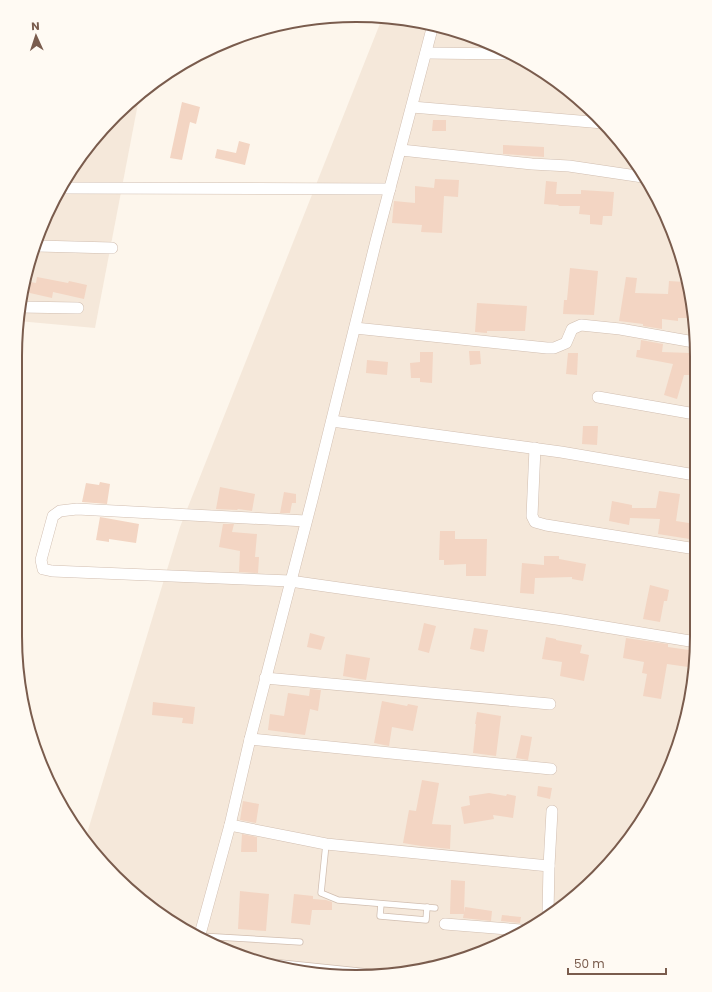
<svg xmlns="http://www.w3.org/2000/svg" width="712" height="992" font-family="Poppins,sans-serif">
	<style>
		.residential { fill: #f5e8da }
		.building { fill: #f3d5c3 }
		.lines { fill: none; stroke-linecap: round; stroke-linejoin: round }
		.service-casing { stroke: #d1beb0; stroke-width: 7 }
		.minor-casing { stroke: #d1beb0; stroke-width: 12 }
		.service { stroke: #fff; stroke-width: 5.5 }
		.minor { stroke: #fff; stroke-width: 11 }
		.rim { fill: none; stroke: #7a5c4d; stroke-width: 2 }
	</style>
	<rect width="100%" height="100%" fill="#fdf6ec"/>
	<!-- residential -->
	<g class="residential">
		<path d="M 383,16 L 444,27 L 507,50 L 564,86 L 613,131 L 662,205 L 694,311 L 696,658 L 685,724 L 662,787 L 626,844 L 581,893 L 487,951 L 400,974 L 290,970 L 205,942 L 131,893 L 85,840 L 180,527 Z"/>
		<path d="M 140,93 L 95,328 L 18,321 L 22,289 L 61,185 L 131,99 Z"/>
	</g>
	<!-- building -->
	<g class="building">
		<path d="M 182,102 L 200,107 L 196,124 L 190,122 L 182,160 L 170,158 Z"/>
		<path d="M 433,120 L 446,120 L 446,131 L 432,131 Z"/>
		<path d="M 239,141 L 250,144 L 245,165 L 215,158 L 217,149 L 236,153 Z"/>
		<path d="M 503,145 L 544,147 L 544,157 L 503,154 Z"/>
		<path d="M 435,179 L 459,180 L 458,197 L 444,196 L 442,233 L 421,232 L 422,225 L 392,223 L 394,201 L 415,203 L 415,186 L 434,188 Z"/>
		<path d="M 546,181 L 557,182 L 556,194 L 581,194 L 581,190 L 614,192 L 612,216 L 603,216 L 602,225 L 590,224 L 590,215 L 579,214 L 580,206 L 559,206 L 558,205 L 544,204 Z"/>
		<path d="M 570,268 L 598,271 L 594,315 L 563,314 L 564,300 L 567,300 Z"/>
		<path d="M 37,277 L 68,283 L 69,281 L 87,285 L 84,299 L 53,292 L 52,298 L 21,291 L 25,281 L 36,283 Z"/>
		<path d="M 626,277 L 637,278 L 635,293 L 668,294 L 669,281 L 685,282 L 694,311 L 694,318 L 678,318 L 678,321 L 662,319 L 662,329 L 643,326 L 643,324 L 619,321 Z"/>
		<path d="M 477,303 L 527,306 L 525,331 L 487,331 L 487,333 L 475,332 Z"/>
		<path d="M 641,340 L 663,344 L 662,352 L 690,353 L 689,375 L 684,375 L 677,399 L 664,395 L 673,364 L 636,357 L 637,350 L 640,350 Z"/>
		<path d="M 469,351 L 480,351 L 481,364 L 470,365 Z"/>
		<path d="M 420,352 L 433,352 L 432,383 L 420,382 L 420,378 L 411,378 L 410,363 L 420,362 Z"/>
		<path d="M 568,353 L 578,353 L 577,375 L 566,374 Z"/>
		<path d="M 367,360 L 388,362 L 387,375 L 366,373 Z"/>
		<path d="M 583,426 L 598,426 L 597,445 L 582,444 Z"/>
		<path d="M 100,482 L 110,484 L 107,504 L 82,502 L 86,483 L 99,485 Z"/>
		<path d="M 220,487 L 255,494 L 252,511 L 238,509 L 237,510 L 216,509 Z"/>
		<path d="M 659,491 L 680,494 L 676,521 L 695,524 L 696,540 L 658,534 L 660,519 L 630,518 L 629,525 L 609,521 L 612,501 L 632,505 L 632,508 L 656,508 Z"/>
		<path d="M 284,492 L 296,494 L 296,503 L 292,503 L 290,513 L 280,513 Z"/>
		<path d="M 100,517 L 139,524 L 136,543 L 109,539 L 109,542 L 96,540 Z"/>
		<path d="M 223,524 L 234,524 L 232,532 L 257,534 L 255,557 L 259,557 L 258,573 L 239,572 L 240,551 L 219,547 Z"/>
		<path d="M 440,531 L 455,531 L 455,539 L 487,539 L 486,576 L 466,576 L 466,564 L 444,565 L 444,560 L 439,560 Z"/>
		<path d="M 544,556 L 559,556 L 559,559 L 586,564 L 583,581 L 572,579 L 572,577 L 535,578 L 534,594 L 520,593 L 522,563 L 544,565 Z"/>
		<path d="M 650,585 L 669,590 L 667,601 L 664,601 L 660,622 L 643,619 Z"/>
		<path d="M 424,623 L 436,626 L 429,653 L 418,650 Z"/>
		<path d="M 474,628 L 488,630 L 484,652 L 470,649 Z"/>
		<path d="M 310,633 L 325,637 L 321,650 L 307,647 Z"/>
		<path d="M 546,637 L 556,639 L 556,640 L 582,645 L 580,653 L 589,655 L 584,681 L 560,676 L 562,662 L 542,659 Z"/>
		<path d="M 626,638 L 668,644 L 668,647 L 696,651 L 695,668 L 667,664 L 661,699 L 643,696 L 647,674 L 642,673 L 644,662 L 623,658 Z"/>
		<path d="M 346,654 L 370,658 L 366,680 L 343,676 Z"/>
		<path d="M 310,689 L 321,690 L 318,711 L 310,709 L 305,735 L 268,730 L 270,714 L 284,716 L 288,693 L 309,696 Z"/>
		<path d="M 382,701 L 407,706 L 408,704 L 418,706 L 413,731 L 392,727 L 389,746 L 374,743 Z"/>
		<path d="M 153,702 L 195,707 L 193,724 L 182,723 L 183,718 L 152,715 Z"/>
		<path d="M 477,712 L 501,716 L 496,756 L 473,753 L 476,724 L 475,724 Z"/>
		<path d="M 521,735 L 532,737 L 528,760 L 516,758 Z"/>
		<path d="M 422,780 L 439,783 L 432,824 L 451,825 L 450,849 L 421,846 L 403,843 L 409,810 L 416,811 Z"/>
		<path d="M 538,786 L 552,788 L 550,799 L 537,796 Z"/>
		<path d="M 489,793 L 506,796 L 507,794 L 516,796 L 513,818 L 493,815 L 494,819 L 464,824 L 461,807 L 470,805 L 469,796 Z"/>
		<path d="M 243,801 L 259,804 L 256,823 L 240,820 Z"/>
		<path d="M 242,834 L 257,837 L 257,852 L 241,852 Z"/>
		<path d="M 451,880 L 465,881 L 464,914 L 450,914 Z"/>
		<path d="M 240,891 L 269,894 L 266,931 L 238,929 Z"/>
		<path d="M 294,894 L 313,896 L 313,899 L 326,900 L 332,902 L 332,910 L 312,910 L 310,925 L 291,923 Z"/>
		<path d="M 465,907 L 492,911 L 491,921 L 463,918 Z"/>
		<path d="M 502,915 L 521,917 L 520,923 L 501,921 Z"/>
	</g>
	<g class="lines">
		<!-- service casing -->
		<g class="service-casing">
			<g id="service">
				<path d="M 326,844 L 321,893 L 338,900 L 435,908"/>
				<path d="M 381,904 L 380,916 L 426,920 L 427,907"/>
				<path d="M 200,936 L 300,942"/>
				<path d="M 262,961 L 388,974"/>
				<path d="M 428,967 L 429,964 L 436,965"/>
			</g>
		</g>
		<!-- minor casing -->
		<g class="minor-casing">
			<g id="minor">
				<path d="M 426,53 L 513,54"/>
				<path d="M 412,107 L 603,123"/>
				<path d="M 401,150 L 532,164 L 569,166 L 643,177"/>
				<path d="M 60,188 L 390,189"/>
				<path d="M 38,246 L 112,248"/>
				<path d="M 20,307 L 78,308"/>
				<path d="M 355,328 L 547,348 L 554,348 L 566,343 L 572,329 L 581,325 L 620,329 L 694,342"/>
				<path d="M 598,397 L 695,414"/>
				<path d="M 332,421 L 561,452 L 695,475"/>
				<path d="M 535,448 L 532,516 L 535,522 L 546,525 L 696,549"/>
				<path d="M 306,521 L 77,509 L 60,511 L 53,516 L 41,560 L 43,569 L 52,571 L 290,581 L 563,620 L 696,642"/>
				<path d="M 265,678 L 550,704"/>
				<path d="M 250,739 L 551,769"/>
				<path d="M 230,825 L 326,844 L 549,866"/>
				<path d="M 548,913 L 549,866 L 552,811"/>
				<path d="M 445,924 L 521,930"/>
				<path d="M 199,938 L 230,825 L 250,739 L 312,500 L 376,241 L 433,25"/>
			</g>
		</g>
		<!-- service -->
		<use href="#service" class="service"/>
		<!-- minor -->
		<use href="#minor" class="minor"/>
	</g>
	<!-- crop -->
	<path d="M0 0H712V992H0ZM356 22H356A334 334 0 0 1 690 356V636A334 334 0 0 1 356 970H356A334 334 0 0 1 22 636V356A334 334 0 0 1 356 22Z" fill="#fffaf3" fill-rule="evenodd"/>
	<path class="rim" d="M356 22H356A334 334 0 0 1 690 356V636A334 334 0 0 1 356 970H356A334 334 0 0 1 22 636V356A334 334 0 0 1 356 22Z"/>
	<!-- north arrow -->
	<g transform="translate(36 36) rotate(357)" stroke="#fffaf3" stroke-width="3" paint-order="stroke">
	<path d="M0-3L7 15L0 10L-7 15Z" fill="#7a5c4d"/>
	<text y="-6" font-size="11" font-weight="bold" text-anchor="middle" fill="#7a5c4d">N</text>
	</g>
	<!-- scale -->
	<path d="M568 968v6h98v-6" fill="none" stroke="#7a5c4d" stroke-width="2"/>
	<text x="574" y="968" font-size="12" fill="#7a5c4d" stroke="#fffaf3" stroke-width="3" paint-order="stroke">50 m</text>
</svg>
